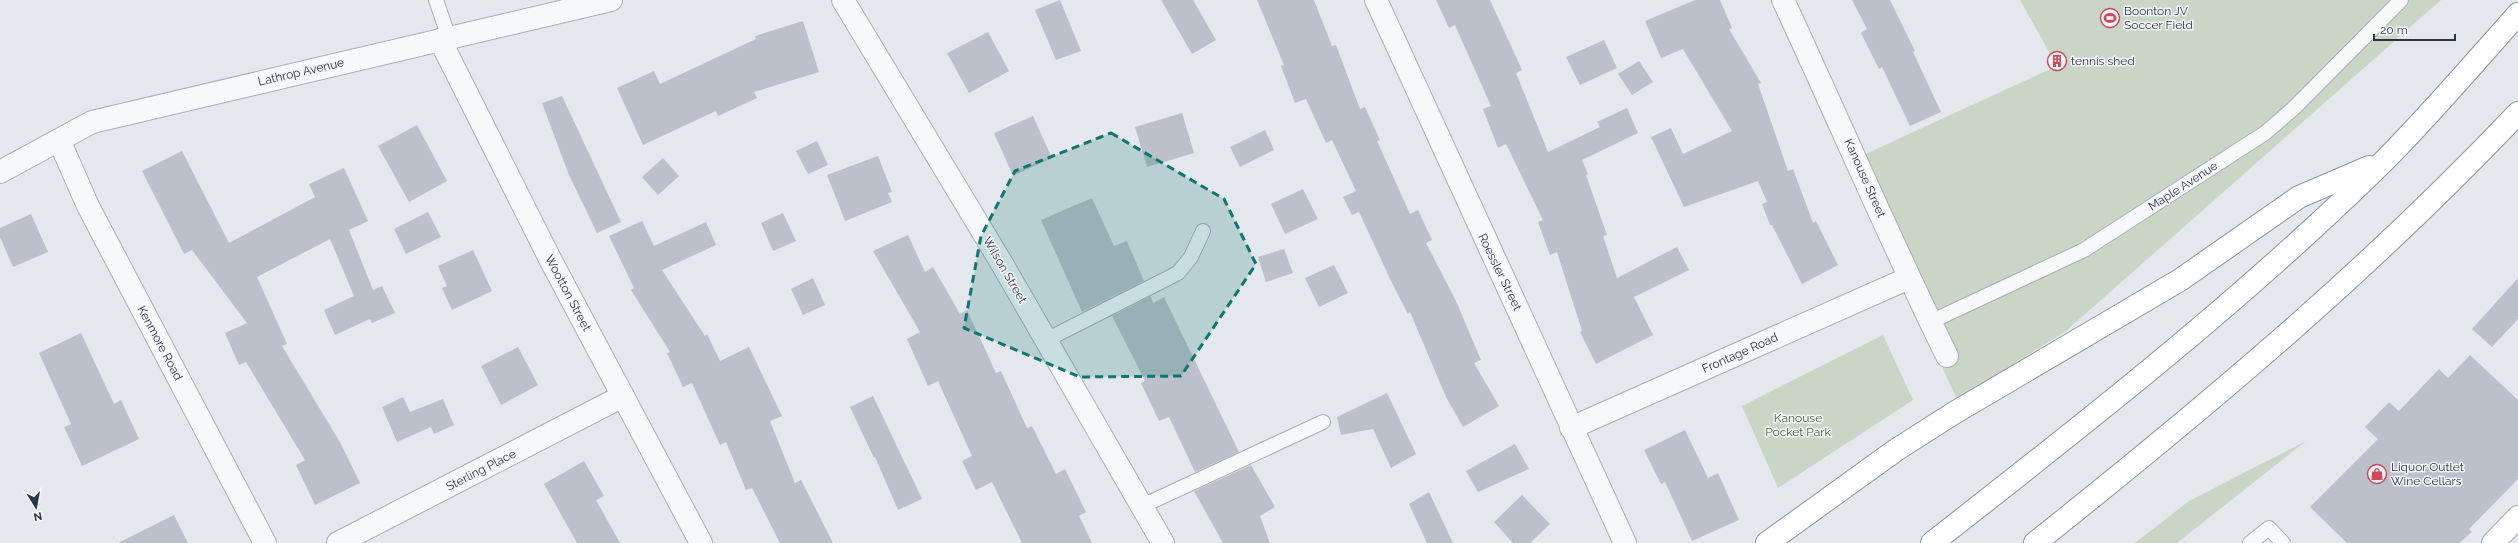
<svg xmlns="http://www.w3.org/2000/svg" width="2518" height="543" font-family="Raleway,sans-serif">
	<style>
		.green { fill: #c9d6c5 }
		.building { fill: #bbc0ca }
		.lines { fill: none; stroke-linecap: round; stroke-linejoin: round }
		.lane-casing { stroke: #a9aeb7; stroke-width: 16 }
		.street-casing { stroke: #a9aeb7; stroke-width: 24 }
		.primary-casing { stroke: #a3abb8; stroke-width: 24 }
		.highway-casing { stroke: #8b94a3; stroke-width: 24 }
		.lane { stroke: #f7f8fa; stroke-width: 14 }
		.street { stroke: #f7f8fa; stroke-width: 22 }
		.primary { stroke: #fff; stroke-width: 22 }
		.highway { stroke: #fff; stroke-width: 22 }
		.marked { fill: #0f766e; fill-opacity: 0.2; stroke: #0f766e; stroke-width: 3; stroke-dasharray: 8 5; stroke-linejoin: round }
		.labels { text-anchor: middle; stroke-width: 3; stroke-linejoin: round; paint-order: stroke }
		.poi-label { font-size: 12px; fill: #2b3445; stroke: #f4f6f9; text-anchor: start }
		.street-label { font-size: 12px; fill: #2b3445; stroke: #f4f6f9 }
		.park-label { font-size: 12px; fill: #3f6138; stroke: #f4f6f9 }
	</style>
	<rect width="100%" height="100%" fill="#e4e7ec"/>
	<!-- green -->
	<g class="green">
		<path d="M 2020,0 L 2441,0 L 2066,331 L 1957,399 L 1846,163 L 2057,66 Z"/>
		<path d="M 1883,335 L 1913,400 L 1778,488 L 1742,406 Z"/>
		<path d="M 2306,441 L 2177,543 L 2135,543 L 2189,501 Z"/>
	</g>
	<!-- building -->
	<g class="building">
		<path d="M 1060,0 L 1081,51 L 1056,60 L 1035,10 Z"/>
		<path d="M 1161,0 L 1193,0 L 1216,40 L 1192,54 Z"/>
		<path d="M 1257,0 L 1314,0 L 1332,46 L 1336,45 L 1360,109 L 1365,107 L 1380,140 L 1377,141 L 1410,214 L 1418,210 L 1432,240 L 1426,243 L 1456,301 L 1481,360 L 1474,363 L 1499,406 L 1463,427 L 1446,397 L 1410,312 L 1408,314 L 1392,283 L 1359,212 L 1352,215 L 1343,197 L 1356,191 L 1332,140 L 1326,143 L 1306,99 L 1295,103 L 1281,66 L 1284,65 Z"/>
		<path d="M 1436,0 L 1490,0 L 1522,70 L 1516,73 L 1548,152 L 1600,127 L 1597,122 L 1627,108 L 1638,133 L 1582,160 L 1588,174 L 1586,175 L 1607,235 L 1603,236 L 1617,278 L 1677,247 L 1689,270 L 1634,297 L 1653,335 L 1596,364 L 1580,332 L 1582,331 L 1557,252 L 1550,255 L 1538,222 L 1543,220 L 1506,144 L 1498,148 L 1483,109 L 1491,106 L 1455,25 L 1449,28 Z"/>
		<path d="M 1695,0 L 1720,0 L 1732,28 L 1729,29 L 1761,83 L 1758,84 L 1788,171 L 1793,169 L 1813,223 L 1816,221 L 1838,265 L 1802,284 L 1772,225 L 1770,225 L 1762,204 L 1767,202 L 1758,181 L 1684,207 L 1651,137 L 1671,128 L 1683,154 L 1732,131 L 1683,49 L 1661,58 L 1645,21 Z"/>
		<path d="M 1852,0 L 1890,0 L 1915,51 L 1913,52 L 1941,112 L 1910,126 L 1882,67 L 1879,69 L 1861,33 L 1867,29 Z"/>
		<path d="M 803,21 L 819,72 L 754,92 L 757,98 L 718,116 L 716,111 L 643,145 L 617,88 L 654,71 L 660,84 L 756,39 L 755,36 Z"/>
		<path d="M 988,32 L 1009,71 L 969,93 L 947,53 Z"/>
		<path d="M 1604,40 L 1617,68 L 1580,85 L 1566,57 Z"/>
		<path d="M 1639,61 L 1653,82 L 1632,95 L 1618,74 Z"/>
		<path d="M 562,96 L 621,222 L 597,233 L 569,175 L 542,103 Z"/>
		<path d="M 1182,113 L 1194,153 L 1147,167 L 1135,127 Z"/>
		<path d="M 1033,116 L 1052,158 L 1013,176 L 994,133 Z"/>
		<path d="M 417,125 L 447,181 L 409,202 L 378,146 Z"/>
		<path d="M 1265,130 L 1274,150 L 1240,167 L 1230,147 Z"/>
		<path d="M 817,141 L 828,165 L 808,174 L 796,151 Z"/>
		<path d="M 182,151 L 229,243 L 315,197 L 309,184 L 344,168 L 368,221 L 349,230 L 373,290 L 382,286 L 395,313 L 372,323 L 370,319 L 335,335 L 324,310 L 354,296 L 330,239 L 257,277 L 287,344 L 282,346 L 341,444 L 360,483 L 315,505 L 296,465 L 305,460 L 246,362 L 239,365 L 225,333 L 247,323 L 192,250 L 184,254 L 142,171 Z"/>
		<path d="M 878,156 L 892,192 L 888,193 L 892,202 L 845,221 L 827,175 Z"/>
		<path d="M 663,158 L 679,176 L 658,195 L 642,177 Z"/>
		<path d="M 1303,189 L 1318,219 L 1285,234 L 1271,204 Z"/>
		<path d="M 1092,198 L 1114,246 L 1127,241 L 1144,281 L 1082,312 L 1041,220 Z"/>
		<path d="M 428,212 L 441,237 L 406,254 L 394,229 Z"/>
		<path d="M 783,213 L 796,241 L 773,251 L 761,223 Z"/>
		<path d="M 31,214 L 48,252 L 13,267 L 0,237 L 0,228 Z"/>
		<path d="M 642,221 L 654,246 L 706,222 L 716,245 L 662,270 L 705,336 L 707,334 L 720,361 L 749,347 L 782,416 L 770,421 L 795,483 L 801,480 L 833,543 L 780,543 L 752,488 L 746,490 L 726,442 L 720,445 L 692,383 L 683,387 L 667,353 L 670,352 L 631,290 L 634,288 L 609,236 Z"/>
		<path d="M 908,235 L 925,272 L 933,267 L 960,314 L 967,310 L 996,373 L 1001,371 L 1027,428 L 1032,426 L 1056,474 L 1065,469 L 1086,512 L 1079,516 L 1092,543 L 1022,543 L 992,482 L 976,490 L 962,461 L 972,456 L 938,381 L 928,386 L 907,339 L 920,332 L 873,251 Z"/>
		<path d="M 1284,249 L 1293,273 L 1266,282 L 1258,257 Z"/>
		<path d="M 473,250 L 492,291 L 452,310 L 442,288 L 447,286 L 438,266 Z"/>
		<path d="M 1334,265 L 1348,293 L 1319,307 L 1305,278 Z"/>
		<path d="M 813,278 L 825,305 L 803,315 L 791,289 Z"/>
		<path d="M 2518,278 L 2518,319 L 2492,347 L 2472,329 Z"/>
		<path d="M 1151,296 L 1153,303 L 1164,297 L 1239,452 L 1195,472 L 1169,417 L 1159,421 L 1141,383 L 1145,381 L 1112,316 Z"/>
		<path d="M 81,333 L 114,404 L 121,400 L 139,439 L 82,466 L 64,427 L 71,424 L 39,353 Z"/>
		<path d="M 518,347 L 538,385 L 501,405 L 481,366 Z"/>
		<path d="M 2470,355 L 2518,400 L 2518,479 L 2469,529 L 2472,532 L 2459,543 L 2347,543 L 2310,507 L 2378,439 L 2365,427 L 2389,402 L 2399,411 L 2439,369 L 2448,378 Z"/>
		<path d="M 1387,393 L 1416,454 L 1391,468 L 1373,429 L 1341,435 L 1337,417 Z"/>
		<path d="M 873,396 L 922,499 L 898,510 L 875,457 L 874,458 L 850,407 Z"/>
		<path d="M 403,397 L 410,412 L 443,399 L 454,425 L 434,434 L 431,427 L 397,442 L 382,407 Z"/>
		<path d="M 1685,430 L 1708,478 L 1718,473 L 1739,520 L 1692,541 L 1665,482 L 1661,484 L 1644,450 Z"/>
		<path d="M 1515,444 L 1529,469 L 1478,492 L 1466,471 Z"/>
		<path d="M 584,461 L 604,496 L 596,500 L 620,543 L 577,543 L 544,484 Z"/>
		<path d="M 1251,465 L 1275,507 L 1260,516 L 1270,543 L 1223,543 L 1194,491 Z"/>
		<path d="M 1429,492 L 1453,543 L 1427,543 L 1409,504 Z"/>
		<path d="M 1522,495 L 1550,524 L 1530,543 L 1513,543 L 1494,522 Z"/>
		<path d="M 174,515 L 188,543 L 118,543 Z"/>
	</g>
	<g class="lines">
		<!-- lane casing -->
		<g class="lane-casing">
			<g id="lane">
				<path d="M 436,0 L 449,38"/>
				<path d="M 1930,322 L 2084,250 L 2265,133 L 2294,108 L 2401,0"/>
				<path d="M 1046,340 L 1178,273 L 1191,257 L 1203,231"/>
				<path d="M 1142,506 L 1323,422"/>
				<path d="M 2250,543 L 2269,528 L 2283,543"/>
			</g>
		</g>
		<!-- street casing -->
		<g class="street-casing">
			<g id="street">
				<path d="M 843,0 L 1001,262 L 1163,543"/>
				<path d="M 1376,0 L 1625,543"/>
				<path d="M 1783,0 C 1838,118 1889,238 1947,356"/>
				<path d="M 440,40 L 549,257 L 701,543"/>
				<path d="M 59,140 L 88,206 L 265,543"/>
				<path d="M 0,172 L 92,122 L 611,0"/>
				<path d="M 1571,428 L 1909,278"/>
				<path d="M 338,543 L 623,396"/>
			</g>
		</g>
		<!-- primary casing -->
		<g class="primary-casing">
			<path id="primary" d="M 2493,543 L 2518,517"/>
		</g>
		<!-- highway casing -->
		<g class="highway-casing">
			<g id="highway">
				<path d="M 1767,543 L 1896,450 L 1954,413 L 2180,280 L 2299,197 L 2369,167"/>
				<path d="M 1932,543 C 2087,422 2244,299 2384,161 C 2431,114 2474,63 2518,14"/>
				<path d="M 2035,543 C 2205,408 2368,271 2518,113"/>
			</g>
		</g>
		<!-- lane -->
		<use href="#lane" class="lane"/>
		<!-- street -->
		<use href="#street" class="street"/>
		<!-- primary -->
		<use href="#primary" class="primary"/>
		<!-- highway -->
		<use href="#highway" class="highway"/>
	</g>
	<!-- marked area -->
	<path class="marked" d="M 1111,133 L 1224,199 L 1256,264 L 1181,376 L 1080,377 L 964,328 L 981,236 L 1015,171 Z"/>
	<!-- icons -->
	<defs>
		<g id="stadium-ring" transform="scale(1)"><circle r="9.5" fill="#f4f6f9" stroke="#d1495b" stroke-width="1.5"/><path d="M0-5a6.5 5 0 1 0 0 10a6.5 5 0 1 0 0-10ZM-3.5-1.8h7v3.6h-7Z" fill="#d1495b"/></g>
		<g id="building-ring" transform="scale(1)"><circle r="9.5" fill="#f4f6f9" stroke="#d1495b" stroke-width="1.5"/><path d="M-4-6H4V6H1V3H-1V6H-4ZM-2.5-4.3h1.7v1.8h-1.7ZM.8-4.3h1.7v1.8H.8ZM-2.5-1h1.7V.8h-1.7ZM.8-1h1.7V.8H.8Z" fill="#d1495b"/></g>
		<g id="shop-ring" transform="scale(1)"><circle r="9.5" fill="#f4f6f9" stroke="#d1495b" stroke-width="1.5"/><path d="M-5-2.5h2.3a2.7 3.5 0 0 1 5.4 0H5L5.5 6h-11ZM-1.5-2.5h3a1.5 2.3 0 0 0-3 0Z" fill="#d1495b"/></g>
	</defs>
	<g fill-rule="evenodd">
		<use href="#stadium-ring" x="2110" y="18"/>
		<use href="#building-ring" x="2057" y="61"/>
		<use href="#shop-ring" x="2377" y="474"/>
	</g>
	<g class="labels">
		<!-- poi labels -->
		<g class="poi-label">
			<text x="2124" y="15">Boonton JV<tspan x="2124" dy="14">Soccer Field</tspan></text>
			<text x="2071" y="65">tennis shed</text>
			<text x="2391" y="471">Liquor Outlet<tspan x="2391" dy="14">Wine Cellars</tspan></text>
		</g>
		<!-- street labels -->
		<g class="street-label">
			<text transform="translate(301 72) rotate(-13)" y="4">Lathrop Avenue</text>
			<text transform="translate(1865 178) rotate(66)" y="4">Kanouse Street</text>
			<text transform="translate(2183 186) rotate(-33)" y="4">Maple Avenue</text>
			<text transform="translate(1005 270) rotate(60)" y="4">Wilson Street</text>
			<text transform="translate(1500 272) rotate(64)" y="4">Roessler Street</text>
			<text transform="translate(568 293) rotate(62)" y="4">Wootton Street</text>
			<text transform="translate(160 343) rotate(62)" y="4">Kenmore Road</text>
			<text transform="translate(1740 353) rotate(-24)" y="4">Frontage Road</text>
			<text transform="translate(481 470) rotate(-27)" y="4">Sterling Place</text>
		</g>
		<!-- park labels -->
		<g class="park-label">
			<text x="1798" y="422">Kanouse<tspan x="1798" dy="14">Pocket Park</tspan></text>
		</g>
	</g>
	<!-- north arrow -->
	<g transform="translate(36 507) rotate(169)" stroke="#f4f6f9" stroke-width="3" paint-order="stroke">
	<path d="M0-3L7 15L0 10L-7 15Z" fill="#2b3445"/>
	<text y="-6" font-size="11" font-weight="bold" text-anchor="middle" fill="#2b3445">N</text>
	</g>
	<!-- scale -->
	<path d="M2374 34v6h81v-6" fill="none" stroke="#2b3445" stroke-width="2"/>
	<text x="2380" y="34" font-size="12" fill="#2b3445" stroke="#f4f6f9" stroke-width="3" paint-order="stroke">20 m</text>
</svg>
